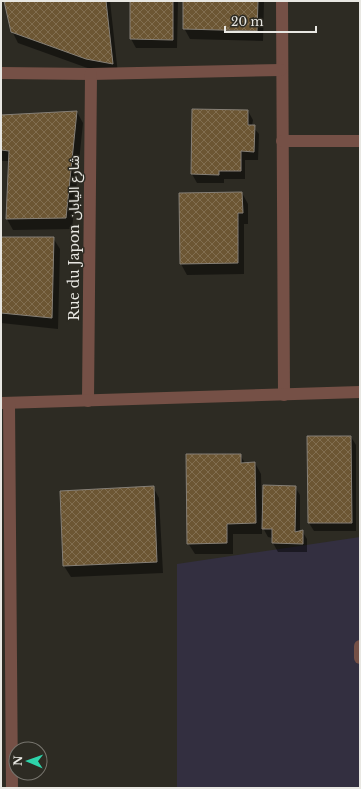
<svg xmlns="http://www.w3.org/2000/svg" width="361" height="789" font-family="'Libre Baskerville','Noto Sans Arabic',serif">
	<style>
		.medical { fill: #332f40 }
		.shadow { fill: #0007 }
		.building { fill: url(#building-cross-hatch); stroke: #857f76 }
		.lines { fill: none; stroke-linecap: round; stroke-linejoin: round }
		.minor { stroke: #755046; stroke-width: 12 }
		.labels { text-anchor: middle; stroke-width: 3; stroke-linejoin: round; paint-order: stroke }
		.street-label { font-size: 14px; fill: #e8e7e2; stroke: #2d2b23 }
	</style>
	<defs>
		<pattern id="building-cross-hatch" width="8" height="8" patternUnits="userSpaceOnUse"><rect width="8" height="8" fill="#6c5633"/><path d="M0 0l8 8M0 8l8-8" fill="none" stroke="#816e50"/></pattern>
	</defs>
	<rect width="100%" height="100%" fill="#2d2b23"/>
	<!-- medical -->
	<path class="medical" d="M 360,537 L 360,788 L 177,788 L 177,564 Z"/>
	<!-- shadow -->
	<g class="shadow">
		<path d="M 5,1 L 110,1 L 118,74 L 93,70 L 18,43 L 12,31 Z"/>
		<path d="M 131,1 L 178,1 L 177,48 L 136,48 L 131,39 Z"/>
		<path d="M 184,1 L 264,1 L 263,41 L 190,39 L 184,28 Z"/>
		<path d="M 193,110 L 248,111 L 253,120 L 252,126 L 259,134 L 258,160 L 245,160 L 245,179 L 224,179 L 224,183 L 197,183 L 192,174 Z"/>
		<path d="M 77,112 L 83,123 L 72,229 L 13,230 L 7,219 L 9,161 L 1,161 L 1,116 Z"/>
		<path d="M 242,193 L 248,204 L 248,224 L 244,224 L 244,274 L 187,275 L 181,264 Z"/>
		<path d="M 1,238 L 53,238 L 60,249 L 58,329 L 1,323 Z"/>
		<path d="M 351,437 L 356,445 L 356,531 L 314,531 L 309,523 Z"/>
		<path d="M 240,455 L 245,463 L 255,463 L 261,474 L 262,511 L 295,487 L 300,495 L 300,531 L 302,531 L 307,539 L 307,552 L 278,552 L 273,543 L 273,538 L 268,537 L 262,526 L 262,534 L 233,534 L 233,554 L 195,554 L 188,543 Z"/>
		<path d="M 153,487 L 159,498 L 163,573 L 71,577 L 64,566 L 61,492 Z"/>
	</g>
	<!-- building -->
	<g class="building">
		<path d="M 4,1 L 106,1 L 113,64 L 86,59 L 11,32 Z"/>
		<path d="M 130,1 L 173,1 L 173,40 L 130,39 Z"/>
		<path d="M 183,1 L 258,1 L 257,31 L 183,29 Z"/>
		<path d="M 192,109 L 248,110 L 248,125 L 255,125 L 254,152 L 241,151 L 241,171 L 219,171 L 219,175 L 191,174 Z"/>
		<path d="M 77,111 L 66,218 L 6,219 L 9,151 L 1,150 L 1,115 Z"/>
		<path d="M 242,192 L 243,213 L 238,213 L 238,263 L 180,264 L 179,193 Z"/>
		<path d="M 1,237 L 54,237 L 52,318 L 1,313 Z"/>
		<path d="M 307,436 L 351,436 L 352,523 L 308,523 Z"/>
		<path d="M 186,454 L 241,454 L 241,463 L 255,462 L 256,523 L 227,524 L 227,543 L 187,544 Z"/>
		<path d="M 263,485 L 296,486 L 295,532 L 303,530 L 303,544 L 272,543 L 272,529 L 262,529 Z"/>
		<path d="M 154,486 L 157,562 L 63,566 L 60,491 Z"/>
	</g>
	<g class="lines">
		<!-- minor -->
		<g class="minor">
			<path d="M 282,1 L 284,395"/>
			<path d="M 1,73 L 91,74 L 281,70"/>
			<path d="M 282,141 L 360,141"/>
			<path d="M 88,401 L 91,74"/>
			<path d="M 2,403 L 360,392"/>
			<path d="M 9,403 L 12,788"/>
			<path d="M 360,646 L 360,658"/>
		</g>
	</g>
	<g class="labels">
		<!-- street labels -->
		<g class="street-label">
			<text transform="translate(74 238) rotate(-90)" y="5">Rue du Japon شارع اليابان</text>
		</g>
	</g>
	<!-- border -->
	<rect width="361" height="789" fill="none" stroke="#e8e7e2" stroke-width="4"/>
	<!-- north arrow -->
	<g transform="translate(28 761) rotate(272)"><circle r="19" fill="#2d2b23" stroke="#78766f"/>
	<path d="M0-3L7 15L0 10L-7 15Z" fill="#2ed4ab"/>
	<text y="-6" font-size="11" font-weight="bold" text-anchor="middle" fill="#e8e7e2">N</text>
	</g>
	<!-- scale -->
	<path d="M225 26v6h91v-6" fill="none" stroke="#e8e7e2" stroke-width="2"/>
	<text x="231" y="26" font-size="12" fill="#e8e7e2" stroke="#2d2b23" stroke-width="3" paint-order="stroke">20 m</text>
</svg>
